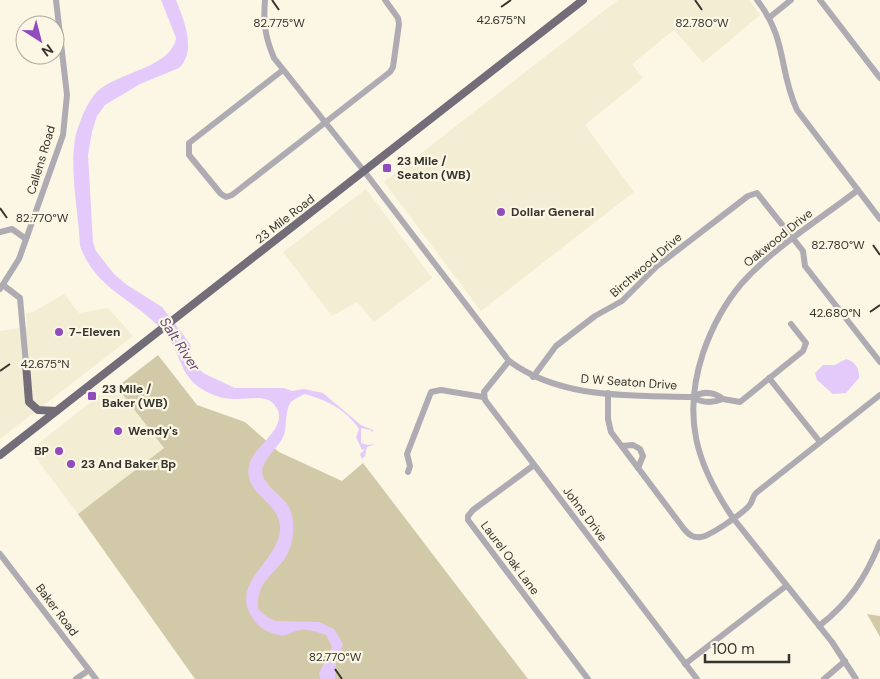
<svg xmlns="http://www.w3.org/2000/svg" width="880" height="679" font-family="'DM Sans',sans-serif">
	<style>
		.built { fill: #f3edd3 }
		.green { fill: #d1c9a7 }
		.water { fill: #e4cafa }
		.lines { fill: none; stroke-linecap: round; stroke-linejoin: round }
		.minor { stroke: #afabb2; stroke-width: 6 }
		.major { stroke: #736c79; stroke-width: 8 }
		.ticks { fill: none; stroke: #35342d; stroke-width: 2 }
		.poi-dot { fill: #904bbf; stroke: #fcf7e5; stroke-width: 2 }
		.labels { text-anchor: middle; stroke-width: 4.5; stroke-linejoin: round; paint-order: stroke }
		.street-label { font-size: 12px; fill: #35342d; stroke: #fcf7e5 }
		.poi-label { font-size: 12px; font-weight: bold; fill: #35342d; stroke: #fcf7e5; text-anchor: start }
		.water-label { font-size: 14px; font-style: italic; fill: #684681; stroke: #fcf7e5 }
		.ticks-label { font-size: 12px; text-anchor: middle; fill: #35342d; stroke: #fcf7e5; stroke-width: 4.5; stroke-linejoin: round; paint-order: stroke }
	</style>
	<rect width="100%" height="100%" fill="#fcf7e5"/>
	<!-- built -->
	<g class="built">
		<path d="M 618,0 L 749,0 L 760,15 L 703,63 L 674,30 L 632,64 L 643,78 L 585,125 L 634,192 L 481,311 L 384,182 Z"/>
		<path d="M 366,189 L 432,278 L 374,322 L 357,302 L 332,316 L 283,252 Z"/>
		<path d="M 64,294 L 79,313 L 108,308 L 133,336 L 0,439 L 0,331 L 27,327 L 26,313 L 33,312 Z"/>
		<path d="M 115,383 L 164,448 L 78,514 L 30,450 Z"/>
	</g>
	<!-- green -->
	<g class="green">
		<path d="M 158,355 L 197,405 L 245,422 L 279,452 L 342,481 L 363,463 L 528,679 L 195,679 L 78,514 L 164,448 L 117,387 Z"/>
		<path d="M 867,614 L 880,616 L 880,637 Z"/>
	</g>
	<!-- water -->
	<g class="water">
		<path d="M 161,0 L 176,0 C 184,20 197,51 179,68 L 140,84 L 105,105 L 97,116 L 92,132 L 88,155 L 93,242 L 96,251 L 114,274 L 127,285 L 162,307 L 188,341 L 191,346 L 190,357 L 196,367 L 205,374 L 235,388 L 284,388 L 292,391 L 304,389 L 323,393 L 361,425 L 373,430 L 372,433 L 371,430 L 361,428 L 361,443 L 368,445 L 376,444 L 367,447 L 365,456 L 362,459 L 360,454 L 365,449 L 362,450 L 356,437 L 359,429 C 347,410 325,399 304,394 C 300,397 294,399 291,402 C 285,409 287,426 284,435 C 279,447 267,455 263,467 C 257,482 283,495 289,507 C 294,517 294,530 292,540 C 287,572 255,574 258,609 L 267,617 L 276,621 L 319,622 L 334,629 L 343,644 L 336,664 L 335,679 L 320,679 L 319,673 L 332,647 L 326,635 C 317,632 309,629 300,630 C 288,632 287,639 272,633 C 261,629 255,623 250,614 C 232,580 282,559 280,526 C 278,499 240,494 250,462 C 256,445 289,427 276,407 C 268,393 247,400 234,399 C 223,399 211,395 202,389 C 181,377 181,355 168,337 C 141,301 97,293 80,246 C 79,212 66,157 79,125 C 83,113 90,97 100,89 C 122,72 172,66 176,38 Z"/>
		<path d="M 846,359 C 855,361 860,369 859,378 L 846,393 L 833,394 L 817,380 L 815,373 L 823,365 L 835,365 Z"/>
	</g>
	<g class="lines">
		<!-- minor -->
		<g class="minor">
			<path d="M 265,0 C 263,22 265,37 274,58 L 364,171 L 509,361 C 562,400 630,395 692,397 C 702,403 713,403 723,399 C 713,391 703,391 692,397"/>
			<path d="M 757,0 C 788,40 778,69 797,110 L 880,219"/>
			<path d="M 820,0 L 880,78"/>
			<path d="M 770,17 L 791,0"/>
			<path d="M 283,70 L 189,143 L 189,155 L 221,194 L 226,197 L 232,195 L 390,72 L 393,67 L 399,24 L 398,18 L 385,0"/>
			<path d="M 0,232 L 12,229 L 26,239"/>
			<path d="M 3,285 L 20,298 L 26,364"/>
			<path d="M 0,289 L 19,259 L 63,135 L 67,95 L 56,0"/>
			<path d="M 509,361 L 484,392 L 485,400 L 697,679"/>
			<path d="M 533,377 L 556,346 L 595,316 L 622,301 L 657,266 L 748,196 L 757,193 L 803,251 L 805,266 L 880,362"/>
			<path d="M 769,378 L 820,442"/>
			<path d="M 608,393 L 608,419 L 611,432 L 684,529 C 689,535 693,538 701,537 C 710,536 747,511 751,503 C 753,499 753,496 756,493 L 880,395"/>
			<path d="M 723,399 L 740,402 L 803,351 L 806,343 L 791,324"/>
			<path d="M 622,446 L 633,445 L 640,449 L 643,456 L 638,468"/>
			<path d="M 534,465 L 473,510 L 468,516 L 468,520 L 588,679"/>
			<path d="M 408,472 L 410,466 L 407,454 L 431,392 L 441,390 L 483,397"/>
			<path d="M 0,554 L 96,679"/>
			<path d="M 819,626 C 849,603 866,577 880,542"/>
			<path d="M 685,664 L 786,586"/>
			<path d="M 76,679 L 89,670"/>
			<path d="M 824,679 L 845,661"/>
			<path d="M 856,679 L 832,642 L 733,518 C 696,464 682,417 703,353 C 712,327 724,304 742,283 C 774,247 819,220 858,190"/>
		</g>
		<!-- major -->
		<g class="major">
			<path d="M 26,364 L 29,402 L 38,410 L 56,411"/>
			<path d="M 0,455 L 583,0"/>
		</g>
	</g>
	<!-- ticks -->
	<path class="ticks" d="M 272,0 L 279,10M 695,0 L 702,10M 501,7 L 511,0M 0,208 L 7,218M 873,245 L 880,255M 870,312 L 880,305M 0,371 L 10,364M 335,669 L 342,679"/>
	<!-- markers -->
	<g class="poi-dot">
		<rect x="382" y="163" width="10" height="10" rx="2.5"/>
		<circle cx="501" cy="212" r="5"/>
		<circle cx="59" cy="332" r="5"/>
		<rect x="87" y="391" width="10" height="10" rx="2.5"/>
		<circle cx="118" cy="431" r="5"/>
		<circle cx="59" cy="451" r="5"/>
		<circle cx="71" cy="464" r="5"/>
	</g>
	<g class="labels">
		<!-- street labels -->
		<g class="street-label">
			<text transform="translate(41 160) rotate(-73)" y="4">Callens Road</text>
			<text transform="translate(285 219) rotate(-38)" y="4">23 Mile Road</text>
			<text transform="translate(778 238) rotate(-39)" y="4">Oakwood Drive</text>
			<text transform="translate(646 265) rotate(-41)" y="4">Birchwood Drive</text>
			<text transform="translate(629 382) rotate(4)" y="4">D W Seaton Drive</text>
			<text transform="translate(585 514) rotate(53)" y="4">Johns Drive</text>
			<text transform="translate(510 558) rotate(53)" y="4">Laurel Oak Lane</text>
			<text transform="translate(57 610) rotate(53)" y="4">Baker Road</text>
		</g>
		<!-- poi labels -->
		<g class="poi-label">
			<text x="397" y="165">23 Mile /<tspan x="397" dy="14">Seaton (WB)</tspan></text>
			<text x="511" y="216">Dollar General</text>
			<text x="69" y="336">7-Eleven</text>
			<text x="102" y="393">23 Mile /<tspan x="102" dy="14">Baker (WB)</tspan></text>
			<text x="128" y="435">Wendy's</text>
			<text x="49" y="455" text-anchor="end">BP</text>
			<text x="81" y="468">23 And Baker Bp</text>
		</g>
		<!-- water labels -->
		<g class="water-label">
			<text transform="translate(180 344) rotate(57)" y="5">Salt River</text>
		</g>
	</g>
	<g class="ticks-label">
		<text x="501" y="24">42.675°N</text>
		<text x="279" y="27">82.775°W</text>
		<text x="702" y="27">82.780°W</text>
		<text x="42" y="222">82.770°W</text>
		<text x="838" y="249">82.780°W</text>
		<text x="835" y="317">42.680°N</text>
		<text x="45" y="368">42.675°N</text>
		<text x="335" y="661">82.770°W</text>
	</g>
	<!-- north arrow -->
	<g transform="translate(40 40) rotate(144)"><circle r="24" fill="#fcf7e5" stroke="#aca99b"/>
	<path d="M0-4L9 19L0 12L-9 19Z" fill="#904bbf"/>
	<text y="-8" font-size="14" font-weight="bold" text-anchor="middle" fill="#35342d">N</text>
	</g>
	<!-- scale -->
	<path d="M705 654v8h84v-8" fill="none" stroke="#35342d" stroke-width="2.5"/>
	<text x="712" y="654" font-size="15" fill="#35342d" stroke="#fcf7e5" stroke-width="4" paint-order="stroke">100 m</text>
</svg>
